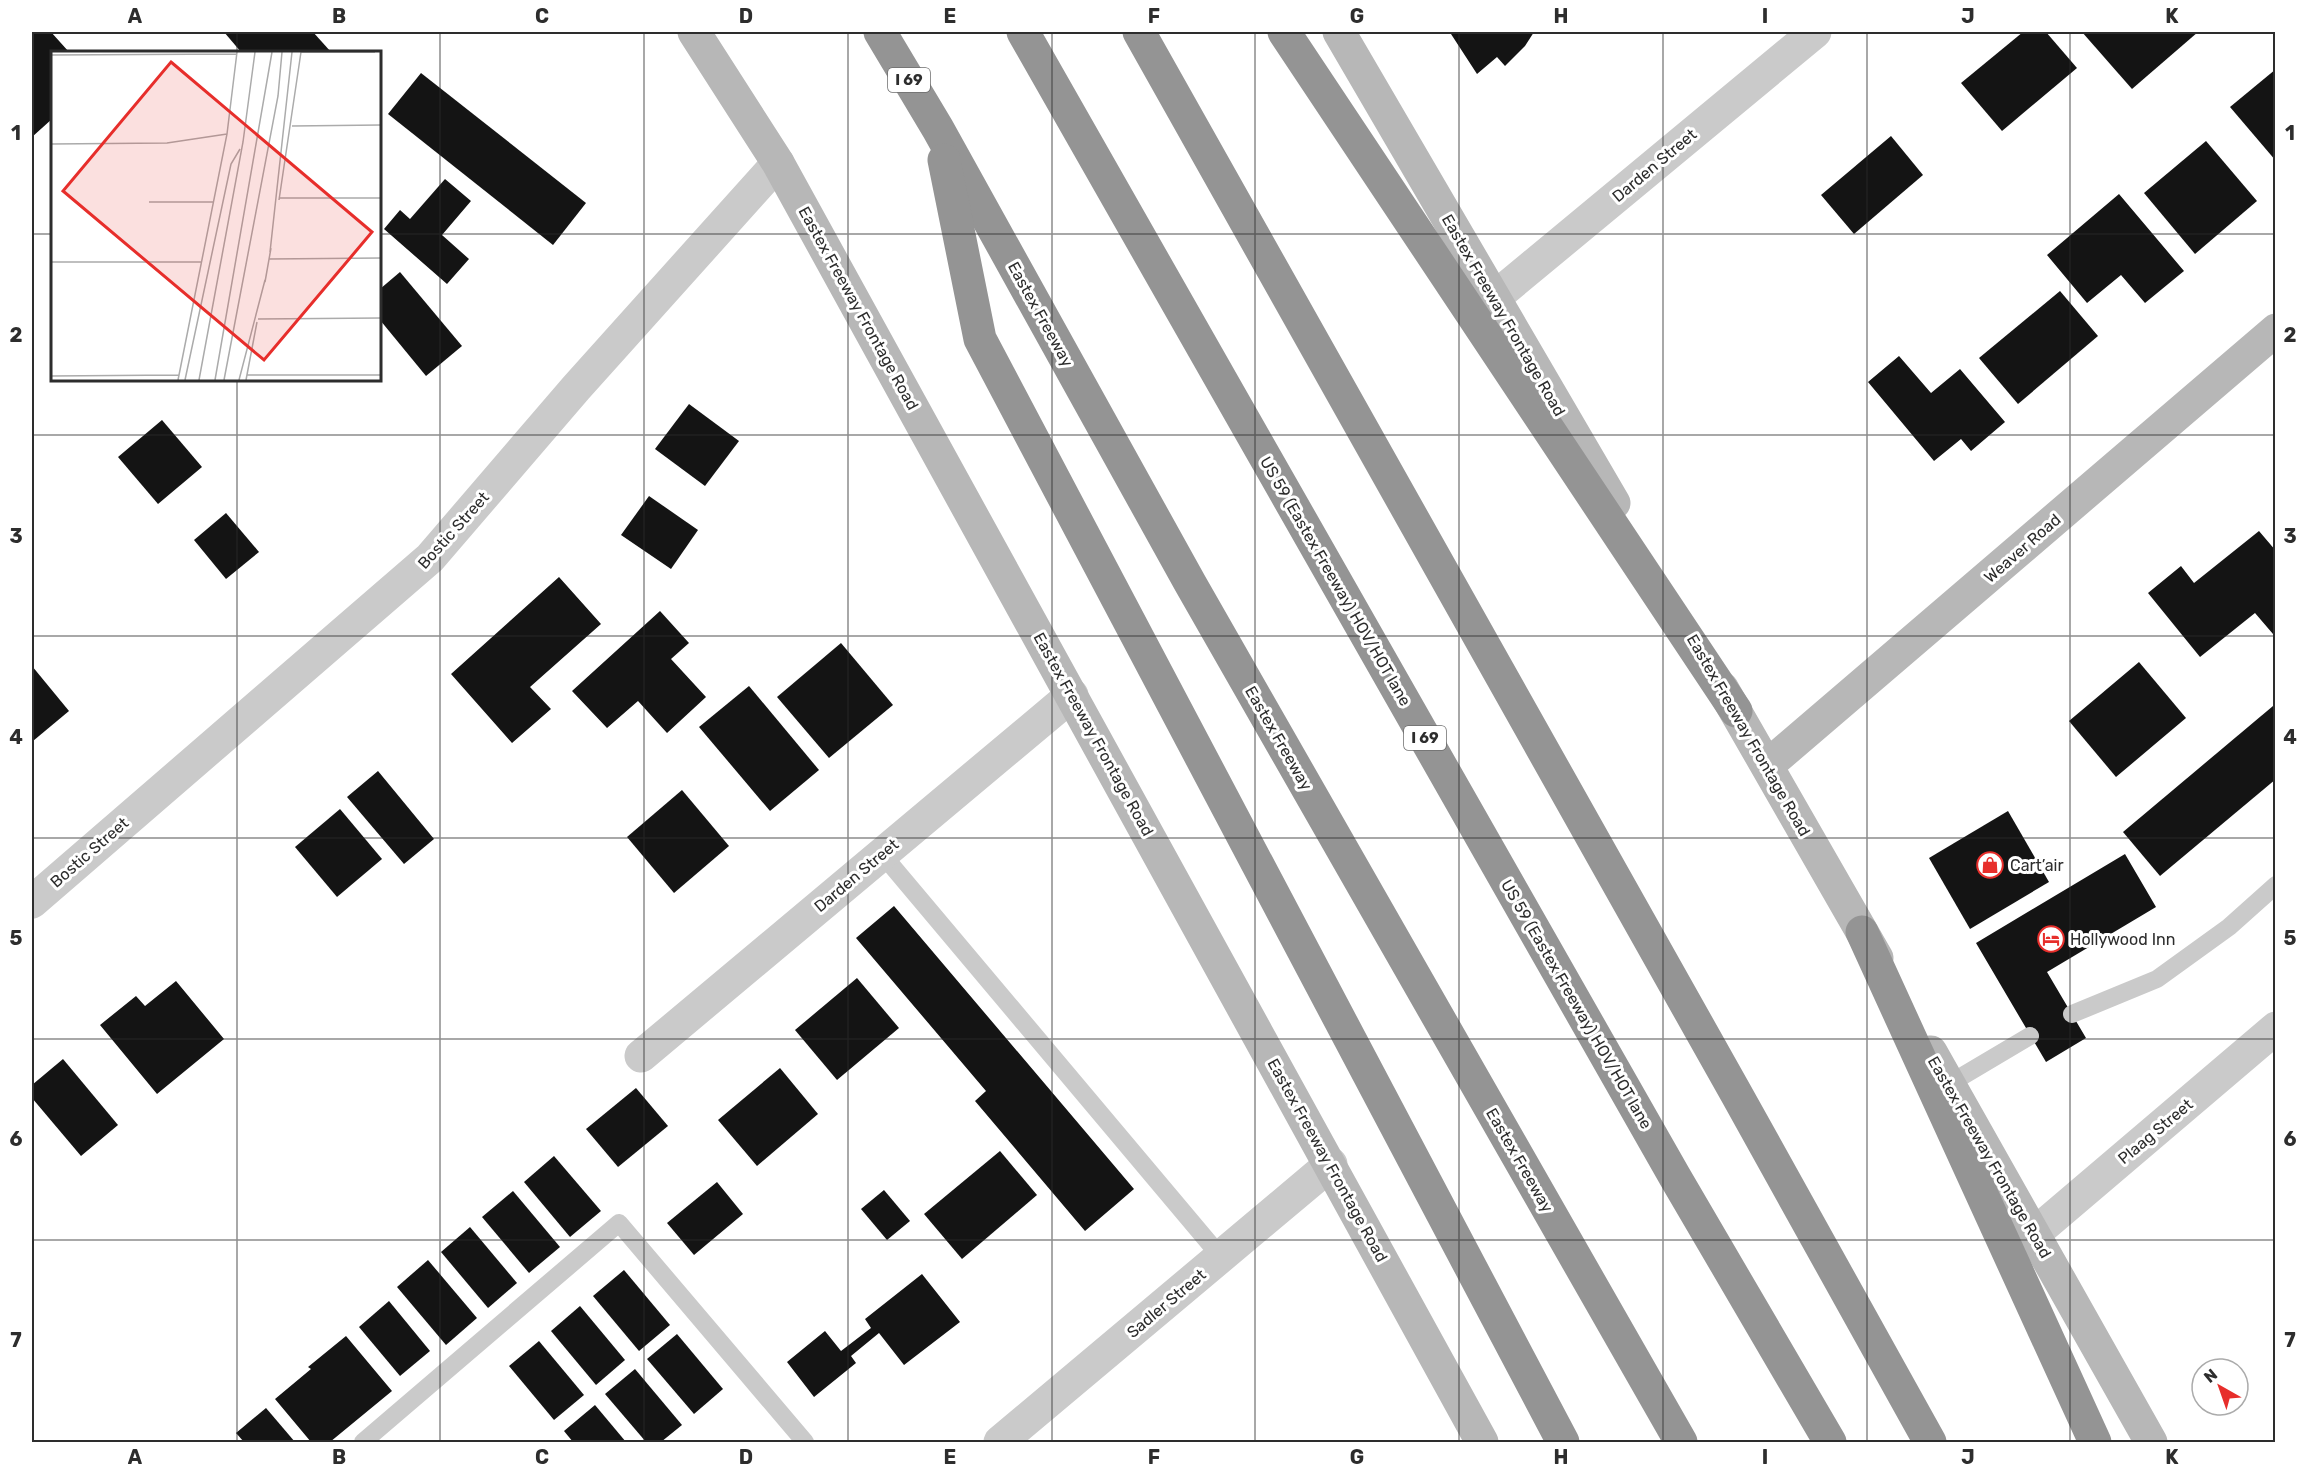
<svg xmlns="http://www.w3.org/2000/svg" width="2307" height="1474" font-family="Rubik,sans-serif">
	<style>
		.building { fill: #141414 }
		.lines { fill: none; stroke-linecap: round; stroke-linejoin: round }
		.lane { stroke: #cacaca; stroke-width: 18 }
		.street { stroke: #cacaca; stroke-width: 33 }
		.secondary { stroke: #b7b7b7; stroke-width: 33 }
		.highway { stroke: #949494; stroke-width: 33 }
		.grid { fill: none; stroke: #2d2d2d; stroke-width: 1.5; stroke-opacity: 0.55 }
		.labels { text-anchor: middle; stroke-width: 6; stroke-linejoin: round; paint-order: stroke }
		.shield { fill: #fff; stroke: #6c6c6c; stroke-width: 1.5 }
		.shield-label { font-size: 15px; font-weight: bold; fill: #2d2d2d }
		.street-label { font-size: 16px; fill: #2d2d2d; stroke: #fff }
		.poi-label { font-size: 16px; fill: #2d2d2d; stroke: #fff; text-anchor: start }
		.inset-road { fill: none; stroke: #ababab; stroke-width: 1.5 }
		.view { fill: #e72e2b; fill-opacity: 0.15; stroke: #e72e2b; stroke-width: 3 }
		.inset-edge { fill: none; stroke: #2d2d2d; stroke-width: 3 }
		.neatline { fill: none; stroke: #2d2d2d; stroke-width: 2 }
		.grid-label { font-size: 20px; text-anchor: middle; font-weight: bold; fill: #2d2d2d }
	</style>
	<rect width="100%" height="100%" fill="#fff"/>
	<!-- building -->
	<g class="building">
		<path d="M 32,32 L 51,32 L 69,52 L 52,52 L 52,119 L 32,137 Z"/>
		<path d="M 224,32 L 313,32 L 331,52 L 241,52 Z"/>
		<path d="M 1454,32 L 1534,32 L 1525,46 L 1505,66 L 1497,57 L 1477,74 L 1451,34 Z"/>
		<path d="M 2023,32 L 2046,32 L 2077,68 L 2002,131 L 1961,83 Z"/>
		<path d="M 2082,32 L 2198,32 L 2132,89 Z"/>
		<path d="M 2276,69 L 2276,161 L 2230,107 Z"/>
		<path d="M 421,73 L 586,203 L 553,245 L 388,114 Z"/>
		<path d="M 1891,136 L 1923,175 L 1854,234 L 1821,195 Z"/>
		<path d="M 2206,141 L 2257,201 L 2195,254 L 2144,193 Z"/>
		<path d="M 445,179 L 471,201 L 442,235 L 469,259 L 447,284 L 384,229 L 400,210 L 410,219 Z"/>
		<path d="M 2119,194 L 2184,271 L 2145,303 L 2121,275 L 2087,303 L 2047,255 Z"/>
		<path d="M 400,272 L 462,346 L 426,376 L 380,320 L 380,289 Z"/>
		<path d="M 2060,291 L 2098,336 L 2018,404 L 1979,358 Z"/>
		<path d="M 1899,356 L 1931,393 L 1960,369 L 2005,422 L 1971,451 L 1961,439 L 1934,461 L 1868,382 Z"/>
		<path d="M 689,404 L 739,441 L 705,486 L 655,449 Z"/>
		<path d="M 162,420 L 202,467 L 158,504 L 118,457 Z"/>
		<path d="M 649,496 L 698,530 L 671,569 L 621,535 Z"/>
		<path d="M 226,513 L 259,552 L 226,579 L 194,540 Z"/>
		<path d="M 2259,531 L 2276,551 L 2276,632 L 2273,634 L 2255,613 L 2200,657 L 2148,593 L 2181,566 L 2194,583 Z"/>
		<path d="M 559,577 L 601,624 L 530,687 L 551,709 L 512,743 L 451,674 Z"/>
		<path d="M 660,611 L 689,643 L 671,659 L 706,697 L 667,733 L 638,701 L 607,728 L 572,691 Z"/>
		<path d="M 841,643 L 893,705 L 829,758 L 777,697 Z"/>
		<path d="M 2139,662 L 2186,718 L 2116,777 L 2069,721 Z"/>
		<path d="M 32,666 L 69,711 L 33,741 L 32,739 Z"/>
		<path d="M 749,686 L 819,770 L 770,811 L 699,727 Z"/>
		<path d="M 2273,706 L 2276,710 L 2276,779 L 2160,876 L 2123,832 Z"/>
		<path d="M 378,771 L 434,839 L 404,864 L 347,797 Z"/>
		<path d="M 682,790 L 729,846 L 674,893 L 627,837 Z"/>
		<path d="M 340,809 L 382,859 L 337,897 L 295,847 Z"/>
		<path d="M 2008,811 L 2049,882 L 1970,929 L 1929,858 Z"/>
		<path d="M 2125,854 L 2156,907 L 2047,972 L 2086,1038 L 2046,1062 L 1976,943 Z"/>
		<path d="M 894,906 L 1134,1189 L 1085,1231 L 975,1101 L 986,1091 L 856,938 Z"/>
		<path d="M 857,978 L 899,1028 L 837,1080 L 795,1030 Z"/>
		<path d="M 176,981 L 224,1039 L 157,1094 L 100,1025 L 136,996 L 145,1006 Z"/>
		<path d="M 63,1059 L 118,1125 L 81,1156 L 32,1098 L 32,1085 Z"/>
		<path d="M 780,1068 L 818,1114 L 757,1166 L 718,1120 Z"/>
		<path d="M 636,1088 L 668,1126 L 618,1167 L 586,1129 Z"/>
		<path d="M 1000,1151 L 1037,1195 L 962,1259 L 924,1214 Z"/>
		<path d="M 554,1156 L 601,1211 L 570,1237 L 524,1182 Z"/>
		<path d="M 717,1182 L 743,1214 L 694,1255 L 667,1223 Z"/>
		<path d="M 884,1190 L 910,1221 L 887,1240 L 861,1209 Z"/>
		<path d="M 513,1191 L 560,1247 L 529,1273 L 482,1217 Z"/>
		<path d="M 470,1227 L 517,1283 L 488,1308 L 441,1252 Z"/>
		<path d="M 428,1260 L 477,1318 L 446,1345 L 397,1287 Z"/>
		<path d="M 624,1270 L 670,1325 L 639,1351 L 593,1296 Z"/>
		<path d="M 922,1274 L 960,1322 L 904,1365 L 879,1333 L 851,1356 L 856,1363 L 814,1397 L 787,1362 L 825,1331 L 841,1351 L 871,1328 L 865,1319 Z"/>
		<path d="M 389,1301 L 430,1351 L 400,1376 L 359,1327 Z"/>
		<path d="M 580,1306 L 625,1360 L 596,1385 L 551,1331 Z"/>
		<path d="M 677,1334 L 723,1389 L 694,1414 L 647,1359 Z"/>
		<path d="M 346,1336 L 392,1391 L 330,1442 L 311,1442 L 275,1399 L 311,1369 L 308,1367 Z"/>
		<path d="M 539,1341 L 584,1395 L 554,1420 L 509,1366 Z"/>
		<path d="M 635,1369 L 682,1425 L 661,1442 L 646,1442 L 605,1394 Z"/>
		<path d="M 595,1405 L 626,1442 L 573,1442 L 564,1431 Z"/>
		<path d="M 266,1408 L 295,1442 L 244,1442 L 236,1433 Z"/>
	</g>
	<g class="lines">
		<!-- lane -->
		<g class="lane">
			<path d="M 882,854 L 1221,1257"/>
			<path d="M 2072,1014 L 2157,979 L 2229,927 L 2276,885"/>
			<path d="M 1949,1084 L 2030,1036"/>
			<path d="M 363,1442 L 619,1223 L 805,1442"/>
		</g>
		<!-- street -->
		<g class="street">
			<path d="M 1494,298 L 1815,32"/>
			<path d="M 32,902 L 430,558 L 576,388 L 778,163"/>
			<path d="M 641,1056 L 1072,695"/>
			<path d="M 2034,1234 L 2276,1028"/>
			<path d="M 1000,1442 L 1331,1164"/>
		</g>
		<!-- secondary -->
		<g class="secondary">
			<path d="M 694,32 L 778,163 L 1482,1442"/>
			<path d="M 1339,32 L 1614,503"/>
			<path d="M 1722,688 L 1877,958"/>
			<path d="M 1768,765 L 2276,330"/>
			<path d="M 1931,1052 L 2151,1442"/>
		</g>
		<!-- highway -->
		<g class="highway">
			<path d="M 880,32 L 938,129 L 1190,583 L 1681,1442"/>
			<path d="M 1023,32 L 1675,1177 L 1830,1442"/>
			<path d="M 1139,32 L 1737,1095 L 1930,1442"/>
			<path d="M 1284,32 L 1736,711"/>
			<path d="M 944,160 L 980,339 L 1563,1442"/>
			<path d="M 1862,932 L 2095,1442"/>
		</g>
	</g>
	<!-- grid -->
	<path class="grid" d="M 237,32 L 237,52M 440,32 L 440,1442M 644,32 L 644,1442M 848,32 L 848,1442M 1052,32 L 1052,1442M 1255,32 L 1255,1442M 1459,32 L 1459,1442M 1663,32 L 1663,1442M 1867,32 L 1867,1442M 2070,32 L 2070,1442M 32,234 L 52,234M 380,234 L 2276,234M 237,380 L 237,1442M 32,435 L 2276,435M 32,636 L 2276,636M 32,838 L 2276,838M 32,1039 L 2276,1039M 32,1240 L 2276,1240"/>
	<!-- icons -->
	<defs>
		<g id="shop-ring" transform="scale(1.35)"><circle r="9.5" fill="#fff" stroke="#e72e2b" stroke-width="1.5"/><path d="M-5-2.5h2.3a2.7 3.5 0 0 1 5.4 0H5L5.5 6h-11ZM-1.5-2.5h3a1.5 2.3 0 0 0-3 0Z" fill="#e72e2b"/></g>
		<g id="hotel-ring" transform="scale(1.35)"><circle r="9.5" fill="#fff" stroke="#e72e2b" stroke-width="1.5"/><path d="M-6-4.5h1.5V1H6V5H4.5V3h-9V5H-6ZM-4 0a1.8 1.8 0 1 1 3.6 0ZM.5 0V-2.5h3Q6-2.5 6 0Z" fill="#e72e2b"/></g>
	</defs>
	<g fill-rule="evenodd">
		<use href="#shop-ring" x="1990" y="865"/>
		<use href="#hotel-ring" x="2051" y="939"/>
	</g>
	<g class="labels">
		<!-- shield labels -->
		<g class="shield">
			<rect x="888" y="68" width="42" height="24" rx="4.5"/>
			<rect x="1404" y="726" width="42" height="24" rx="4.5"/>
		</g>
		<g class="shield-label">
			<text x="909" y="85">I 69</text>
			<text x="1425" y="743">I 69</text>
		</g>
		<!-- street labels -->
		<g class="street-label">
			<text transform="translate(1654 165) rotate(-40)" y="6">Darden Street</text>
			<text transform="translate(859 308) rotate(61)" y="6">Eastex Freeway Frontage Road</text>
			<text transform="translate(1041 314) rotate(61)" y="6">Eastex Freeway</text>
			<text transform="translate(1504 315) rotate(60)" y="6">Eastex Freeway Frontage Road</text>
			<text transform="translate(453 530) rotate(-48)" y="6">Bostic Street</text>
			<text transform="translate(2022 548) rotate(-41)" y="6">Weaver Road</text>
			<text transform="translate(1336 581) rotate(60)" y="6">US 59 (Eastex Freeway) HOV/HOT lane</text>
			<text transform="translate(1094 734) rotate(61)" y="6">Eastex Freeway Frontage Road</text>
			<text transform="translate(1749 735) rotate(60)" y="6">Eastex Freeway Frontage Road</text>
			<text transform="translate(1279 738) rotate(60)" y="6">Eastex Freeway</text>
			<text transform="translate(89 852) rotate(-41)" y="6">Bostic Street</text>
			<text transform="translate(856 875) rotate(-40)" y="6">Darden Street</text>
			<text transform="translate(1577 1004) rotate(60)" y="6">US 59 (Eastex Freeway) HOV/HOT lane</text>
			<text transform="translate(2155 1131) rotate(-40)" y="6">Plaag Street</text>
			<text transform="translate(1990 1157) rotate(60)" y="6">Eastex Freeway Frontage Road</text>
			<text transform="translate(1328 1160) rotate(61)" y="6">Eastex Freeway Frontage Road</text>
			<text transform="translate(1520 1160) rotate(60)" y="6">Eastex Freeway</text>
			<text transform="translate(1166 1303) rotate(-40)" y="6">Sadler Street</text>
		</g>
		<!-- poi labels -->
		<g class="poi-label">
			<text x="2010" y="871">Cart’air</text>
			<text x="2070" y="945">Hollywood Inn</text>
		</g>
	</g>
	<!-- overview -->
	<g transform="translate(51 51)">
		<rect width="330" height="330" fill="#fff"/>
		<path class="inset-road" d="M 250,1 L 324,1M 0,4 L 186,3M 241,75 L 330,74M 0,93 L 116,92 L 176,83M 228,147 L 330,147M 228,149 L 250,1M 98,151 L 162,151M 219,201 L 241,1M 218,208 L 330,207M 0,211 L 151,211M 214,231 L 220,197M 207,268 L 330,267M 196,324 L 330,324M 0,325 L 128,324M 127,329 L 176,83 L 186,1M 134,329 L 180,113 L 189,98M 148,329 L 192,91 L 204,1M 164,329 L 221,1M 173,329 L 227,45 L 231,1M 188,329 L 214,229M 195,329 L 206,271"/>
		<path class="view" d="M 120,11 L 321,181 L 213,309 L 12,140 Z"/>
		<rect width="330" height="330" class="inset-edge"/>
	</g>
	<!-- border -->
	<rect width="2307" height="1474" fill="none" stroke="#ffffff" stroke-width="66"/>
	<!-- north arrow -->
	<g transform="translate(2220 1387) rotate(320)"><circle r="28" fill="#ffffff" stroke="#ababab" stroke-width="1.5"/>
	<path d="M0-4.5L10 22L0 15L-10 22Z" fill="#e72e2b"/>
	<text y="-9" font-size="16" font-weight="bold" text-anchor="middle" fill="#2d2d2d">N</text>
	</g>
	<rect x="33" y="33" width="2241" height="1408" class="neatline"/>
	<g class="grid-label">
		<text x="135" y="23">A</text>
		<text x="339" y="23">B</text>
		<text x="542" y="23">C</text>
		<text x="746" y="23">D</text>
		<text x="950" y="23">E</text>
		<text x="1154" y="23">F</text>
		<text x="1357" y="23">G</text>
		<text x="1561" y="23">H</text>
		<text x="1765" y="23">I</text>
		<text x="1968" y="23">J</text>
		<text x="2172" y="23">K</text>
		<text x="16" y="140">1</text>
		<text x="2290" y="140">1</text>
		<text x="16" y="342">2</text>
		<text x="2290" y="342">2</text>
		<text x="16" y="543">3</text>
		<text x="2290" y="543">3</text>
		<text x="16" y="744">4</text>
		<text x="2290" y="744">4</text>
		<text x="16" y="945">5</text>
		<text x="2290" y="945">5</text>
		<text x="16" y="1146">6</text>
		<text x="2290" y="1146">6</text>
		<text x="16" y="1347">7</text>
		<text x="2290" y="1347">7</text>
		<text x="135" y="1464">A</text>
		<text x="339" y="1464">B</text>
		<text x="542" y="1464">C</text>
		<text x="746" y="1464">D</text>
		<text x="950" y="1464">E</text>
		<text x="1154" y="1464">F</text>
		<text x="1357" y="1464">G</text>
		<text x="1561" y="1464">H</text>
		<text x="1765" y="1464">I</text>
		<text x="1968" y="1464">J</text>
		<text x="2172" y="1464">K</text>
	</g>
</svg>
